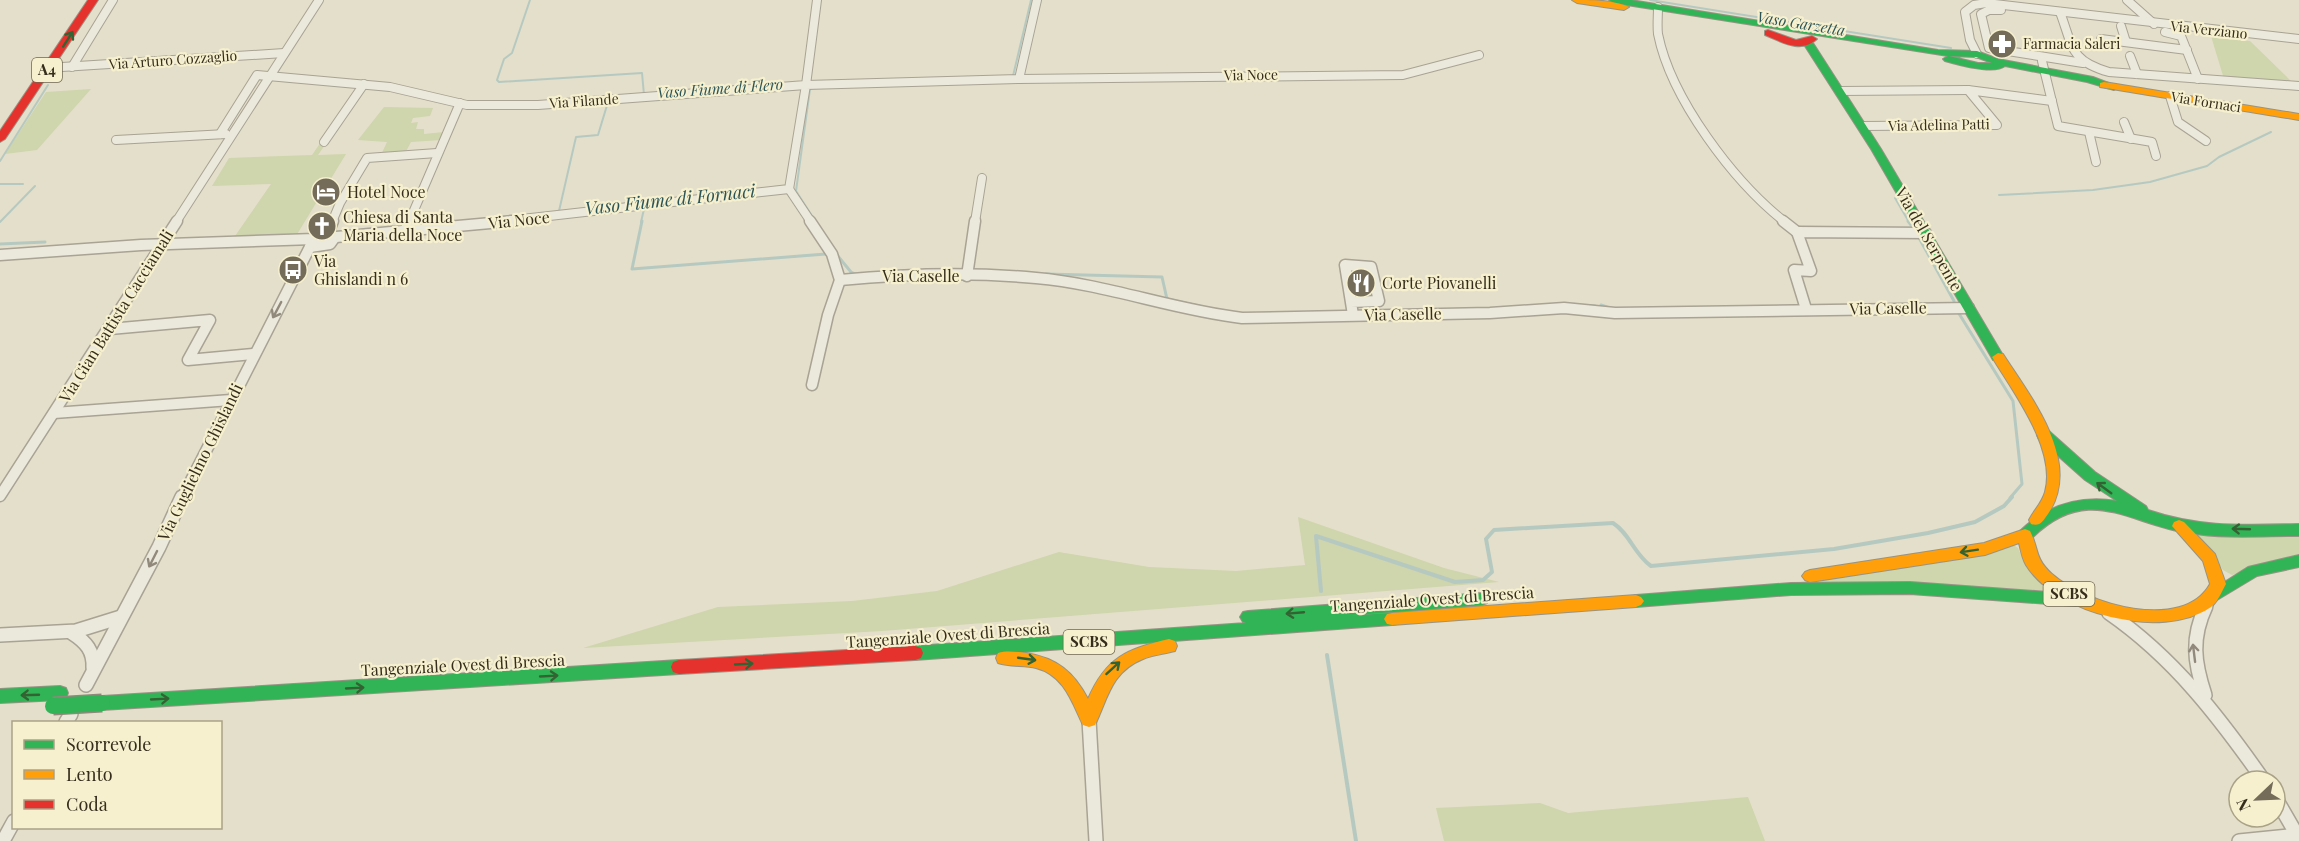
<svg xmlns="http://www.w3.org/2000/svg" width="2299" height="841" font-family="'Playfair Display',serif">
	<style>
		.green { fill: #cfd5ac }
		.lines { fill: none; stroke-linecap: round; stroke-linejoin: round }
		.stream-far2 { stroke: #b6c9c0; stroke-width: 2 }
		.stream-far1 { stroke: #b6c9c0; stroke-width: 3 }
		.stream { stroke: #b6c9c0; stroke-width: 4 }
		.street-far2-casing { stroke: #a8a394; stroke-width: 10 }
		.street-far1-casing { stroke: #a8a394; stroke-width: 13 }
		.street-casing { stroke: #a8a394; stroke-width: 16 }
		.fast-casing { stroke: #989384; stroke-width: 2 }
		.slow-casing { stroke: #989384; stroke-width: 2 }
		.jam-casing { stroke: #989384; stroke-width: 2 }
		.street-far2 { stroke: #ebe8dc; stroke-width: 8 }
		.street-far1 { stroke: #ebe8dc; stroke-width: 10 }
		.street { stroke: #ebe8dc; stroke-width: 13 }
		.fast { fill: #30b455; fill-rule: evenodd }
		.slow { fill: #ff9f0a; fill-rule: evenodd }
		.jam { fill: #e5322d; fill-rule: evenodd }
		.fast-bridge-casing { stroke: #8e897a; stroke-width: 19; stroke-linecap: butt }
		.fast-bridge { stroke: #30b455; stroke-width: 16 }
		.oneway { stroke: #346333 }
		.oneway2 { stroke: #918a7c }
		.labels { text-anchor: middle; stroke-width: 4.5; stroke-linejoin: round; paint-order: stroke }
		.far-street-label { font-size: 14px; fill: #372d1c; stroke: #f6f0cf }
		.far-poi-label { font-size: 14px; fill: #372d1c; stroke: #f6f0cf; text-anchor: start }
		.far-water-label { font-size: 15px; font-style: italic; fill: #2b5457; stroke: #f6f0cf }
		.shield { fill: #f6f0cf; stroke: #706852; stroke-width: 1.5 }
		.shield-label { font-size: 15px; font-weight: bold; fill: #372d1c }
		.poi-label { font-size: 16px; fill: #372d1c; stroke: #f6f0cf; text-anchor: start }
		.street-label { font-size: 16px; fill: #372d1c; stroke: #f6f0cf }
		.water-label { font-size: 18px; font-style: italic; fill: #2b5457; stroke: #f6f0cf }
	</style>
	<rect width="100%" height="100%" fill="#e4dfca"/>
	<!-- green -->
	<g class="green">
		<path d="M 2211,36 L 2250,41 L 2293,83 L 2224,79 Z"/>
		<path d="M 91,89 L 37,150 L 5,154 L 46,92 Z"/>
		<path d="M 384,107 L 433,108 L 430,116 L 413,118 L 411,123 L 418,122 L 416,129 L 424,129 L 424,134 L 444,132 L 441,140 L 411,142 L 404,155 L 381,155 L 387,142 L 358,140 Z"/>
		<path d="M 321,142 L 327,142 L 318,155 L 346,154 L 296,236 L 235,236 L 271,184 L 212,186 L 229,158 L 312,155 Z"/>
		<path d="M 1298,517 L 1444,568 L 1499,582 L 882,631 L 583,648 L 718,607 L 852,601 L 937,591 L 1059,552 L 1149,567 L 1236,571 L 1305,565 Z"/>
		<path d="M 2195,532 L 2299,535 L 2299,554 L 2232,575 L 2223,570 Z"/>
		<path d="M 2010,543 L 2018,548 C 2025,567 2038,578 2053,591 L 1800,582 Z"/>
		<path d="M 1748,797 L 1765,841 L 1444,841 L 1436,808 L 1540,803 L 1568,813 Z"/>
	</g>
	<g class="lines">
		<!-- stream-far2 -->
		<g class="stream-far2">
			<path d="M 530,0 L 512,53 L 504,59 L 497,80 L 499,82 L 642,73 L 644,95"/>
			<path d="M 1650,0 L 1951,48"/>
			<path d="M 1013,76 L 1031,0"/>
			<path d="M 810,89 L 796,191 L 814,219"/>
			<path d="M 0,161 L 48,85"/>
			<path d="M 0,184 L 23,184"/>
			<path d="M 1999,195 L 2093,190 L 2150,182 L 2207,166 L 2219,157 L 2271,132"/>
			<path d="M 1895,198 L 1909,222"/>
			<path d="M 631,203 L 660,199"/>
			<path d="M 559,211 L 576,137 L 598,135 L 608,102"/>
			<path d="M 0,222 L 35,186"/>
			<path d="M 641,222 L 644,209"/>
		</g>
		<!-- stream-far1 -->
		<g class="stream-far1">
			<path d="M 642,221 L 632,269 L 826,254"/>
			<path d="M 1908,221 L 1911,225"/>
			<path d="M 1918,236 L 1954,301"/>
			<path d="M 0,244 L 45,242"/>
			<path d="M 837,255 L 851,272 L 857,275"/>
			<path d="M 1046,274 L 1162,277 L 1167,299 L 1203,307"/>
			<path d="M 1576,305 L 1595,306"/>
			<path d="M 1601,305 L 1613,309"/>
			<path d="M 1958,312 L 2013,401 L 2022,484 L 2010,498"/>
		</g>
		<!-- stream -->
		<g class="stream">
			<path d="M 1321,591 L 1316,536 L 1455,582 L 1483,580 L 1492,572 L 1486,539 L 1494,530 L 1613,523 C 1630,534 1634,554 1651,566 L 1834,549 L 1928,533 L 1975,522 L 2004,506 L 2012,497"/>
			<path d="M 1327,655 L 1356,841"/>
		</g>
		<!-- street-far2 casing -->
		<g class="street-far2-casing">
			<g id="street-far2">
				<path d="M 2127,0 L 2154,24"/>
				<path d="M 1658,7 C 1658,16 1657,26 1658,34 C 1671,99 1734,182 1785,222"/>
				<path d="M 2001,10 L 1989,10 L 1981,14 L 1989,48 L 2083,63"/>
				<path d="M 2060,12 C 2073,47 2070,61 2109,72 L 2299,86"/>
				<path d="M 2121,26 L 2126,42"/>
				<path d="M 2165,32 L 2181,36 L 2198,79"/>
				<path d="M 2101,39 L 2187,50"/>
				<path d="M 1977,54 L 1970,40 L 1965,12 L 1974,5 L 1986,3 L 2299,39"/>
				<path d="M 2130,56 L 2137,74"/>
				<path d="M 2042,61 L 2058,126 L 2152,142 L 2156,156"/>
				<path d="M 62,67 L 284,53"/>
				<path d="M 72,67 L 113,0"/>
				<path d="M 1019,79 L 1403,75 L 1479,55"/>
				<path d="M 1840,91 L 1968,90"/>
				<path d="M 2170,96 L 2178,122 L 2206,141"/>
				<path d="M 2124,122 L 2131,139"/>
				<path d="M 1862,126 L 1997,125 L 1968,90 L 2052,101"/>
				<path d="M 2089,132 L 2096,162"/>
				<path d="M 220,134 L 257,75 L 390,87 L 467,105 L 538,105 L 806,85 L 817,0"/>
				<path d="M 116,140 L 226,134"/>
				<path d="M 324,142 L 364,84"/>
				<path d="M 789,189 L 811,222"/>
				<path d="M 176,222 L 319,0"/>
				<path d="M 332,222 L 340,203 L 367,158 L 437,153"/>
				<path d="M 409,222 L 460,103"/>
				<path d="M 496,222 L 789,189 L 806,85 L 1019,79 L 1037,0"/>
				<path d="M 975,222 L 982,178"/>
			</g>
		</g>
		<!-- street-far1 casing -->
		<g class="street-far1-casing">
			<g id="street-far1">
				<path d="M 810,221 L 832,254 L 840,280 L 828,315 L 812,385"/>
				<path d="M 1783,221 L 1797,232"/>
				<path d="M 405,231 L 409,221"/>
				<path d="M 326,238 L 333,221"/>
				<path d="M 310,247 L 330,244 L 335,237"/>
				<path d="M 0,255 L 141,245 L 314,239 L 512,221"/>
				<path d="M 967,276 L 975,221"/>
				<path d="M 840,280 C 904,274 972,272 1036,278 C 1106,284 1173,310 1242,318 L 1490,313 L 1564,308 L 1615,313 L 1969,308"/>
				<path d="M 1351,302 L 1379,301 L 1371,267 L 1345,265 L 1353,315"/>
				<path d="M 1806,309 L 1794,270 L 1811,271 L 1797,232 L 1926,233"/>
				<path d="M 110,329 L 210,320 L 188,360 L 253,354"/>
				<path d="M 54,413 L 231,400"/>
				<path d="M 0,496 L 177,221"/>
				<path d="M 182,498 L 314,239"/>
			</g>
		</g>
		<!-- street casing -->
		<g class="street-casing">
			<g id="street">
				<path d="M 2109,613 C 2174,658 2219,717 2264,781"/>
				<path d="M 72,633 C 86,642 94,651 93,668"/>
				<path d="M 0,635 L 76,631 L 121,617"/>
				<path d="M 86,685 L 159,547 L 182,497"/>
				<path d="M 2205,695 C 2194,662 2191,638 2206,606"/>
				<path d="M 1089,720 L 1096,841"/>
				<path d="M 66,722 L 71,714"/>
				<path d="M 2275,797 L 2297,835"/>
				<path d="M 3,841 L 14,821"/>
				<path d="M 2239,841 L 2299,835"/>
			</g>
		</g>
		<!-- fast casing -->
		<g class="fast-casing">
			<g id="fast">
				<path d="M 1609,0 L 1631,0 L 1938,50 L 1977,51 L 1998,59 L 2093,77 L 2119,87 L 2114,90 L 2087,82 L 2005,66 C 1994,75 1959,65 1945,61 L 1943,59 L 1948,56 L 1614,3 ZM 1949,56 L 1976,57 L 1992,63 L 1978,63 Z"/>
				<path d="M 1808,40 L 1813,43 L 1881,149 L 2004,357 L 2003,360 L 1993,360 L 1871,149 L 1803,43 Z"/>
				<path d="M 2044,430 L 2049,431 L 2095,472 L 2146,506 L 2148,510 C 2201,528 2244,525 2299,524 L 2299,536 C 2262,536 2225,539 2188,533 C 2128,524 2089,483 2033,537 L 2031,545 L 2026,547 L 2021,545 L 2018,535 L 2020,531 C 2047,505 2079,495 2117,501 L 2085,480 L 2039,439 L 2037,435 Z"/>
				<path d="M 2299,555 L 2299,567 L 2257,576 L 2217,600 L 2212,598 L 2209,594 L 2212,590 L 2248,567 Z"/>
				<path d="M 1910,582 L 2076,594 L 2081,596 L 2084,600 L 2081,604 L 2076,606 L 1910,594 L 1791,595 L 1636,607 L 1631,605 L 1628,601 L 1631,597 L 1636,595 L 1791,583 Z"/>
				<path d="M 1482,593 L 1487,595 L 1490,599 L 1487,603 L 1482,605 L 1343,616 L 1392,613 L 1397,614 L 1400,619 L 1397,624 L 1392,625 L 915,660 L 909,658 L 907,653 L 909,648 L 915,646 L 1246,623 L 1243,622 L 1240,617 L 1243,612 L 1248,611 Z"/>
				<path d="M 679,660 L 685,662 L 687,667 L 685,672 L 679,674 L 102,710 L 96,708 L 94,703 L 96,698 L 102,696 Z"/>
				<path d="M 60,686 L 66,688 L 68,693 L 66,698 L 60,700 L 0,703 L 0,689 Z"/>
			</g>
		</g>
		<!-- slow casing -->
		<g class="slow-casing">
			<g id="slow">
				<path d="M 1572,0 C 1589,0 1615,0 1629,7 L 1624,10 L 1577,3 Z"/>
				<path d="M 2104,82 L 2299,114 L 2299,120 L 2100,87 L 2100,83 Z"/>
				<path d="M 1998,353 L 2003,354 C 2031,398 2083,461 2048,514 C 2043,521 2040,527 2031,524 L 2029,520 C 2034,510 2042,503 2045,492 C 2057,449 2013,392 1992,357 Z"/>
				<path d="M 2179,520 L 2184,522 L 2215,554 L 2226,584 C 2222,591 2218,602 2211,607 C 2162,641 2056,614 2026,565 C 2022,558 2021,551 2019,543 L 1985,555 L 1810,582 L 1805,580 L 1802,576 L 1805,572 L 1810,570 L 1984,543 L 2025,529 L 2030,531 C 2039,548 2034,558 2052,574 C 2086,604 2183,633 2210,584 L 2203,561 L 2172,526 L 2174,522 Z"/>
				<path d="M 1636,595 L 1641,597 L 1644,601 L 1641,605 L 1636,607 L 1392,625 L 1387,624 L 1384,619 L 1387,614 L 1392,613 Z"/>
				<path d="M 1169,639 L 1175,641 L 1177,646 L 1175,651 C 1164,654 1153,655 1143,659 C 1111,672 1108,698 1095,725 L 1089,727 L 1083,725 C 1072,702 1064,675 1036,668 C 1024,665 1010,667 998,663 L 996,658 L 998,653 C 1007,650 1017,652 1026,653 C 1057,658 1074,672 1088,699 C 1106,657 1127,649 1169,639 Z"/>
			</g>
		</g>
		<!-- jam casing -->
		<g class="jam-casing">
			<g id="jam">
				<path d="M 88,0 L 98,0 L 5,139 L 0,142 L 0,131 Z"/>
				<path d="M 1768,30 L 1796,40 L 1812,36 L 1817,39 C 1801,54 1782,42 1765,35 L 1765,31 Z"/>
				<path d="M 915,646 L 921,648 L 923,653 L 921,658 L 915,660 L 679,674 L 673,672 L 671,667 L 673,662 L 679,660 Z"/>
			</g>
		</g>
		<!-- street-far2 -->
		<use href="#street-far2" class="street-far2"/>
		<!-- street-far1 -->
		<use href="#street-far1" class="street-far1"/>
		<!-- street -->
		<use href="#street" class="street"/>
		<!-- fast -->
		<use href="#fast" class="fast"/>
		<!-- slow -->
		<use href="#slow" class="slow"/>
		<!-- jam -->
		<use href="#jam" class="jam"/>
		<!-- fast-bridge casing -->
		<g class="fast-bridge-casing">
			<path id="fast-bridge" d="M 53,706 L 102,703"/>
		</g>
		<!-- fast-bridge -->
		<use href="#fast-bridge" class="fast-bridge"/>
	</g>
	<!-- one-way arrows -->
	<defs><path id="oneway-shaft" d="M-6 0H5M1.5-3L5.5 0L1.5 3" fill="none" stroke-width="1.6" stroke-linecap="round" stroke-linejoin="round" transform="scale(1.5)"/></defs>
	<g class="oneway">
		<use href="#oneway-shaft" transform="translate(68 39) rotate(-57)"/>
		<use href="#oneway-shaft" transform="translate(2104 488) rotate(-144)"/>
		<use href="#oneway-shaft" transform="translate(2241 529) rotate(-178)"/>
		<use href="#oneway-shaft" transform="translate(1969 551) rotate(171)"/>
		<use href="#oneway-shaft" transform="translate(1295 613) rotate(175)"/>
		<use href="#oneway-shaft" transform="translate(1027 659) rotate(8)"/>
		<use href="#oneway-shaft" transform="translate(744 664) rotate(-3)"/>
		<use href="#oneway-shaft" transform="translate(1113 668) rotate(-42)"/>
		<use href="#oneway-shaft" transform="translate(549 676) rotate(-3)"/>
		<use href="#oneway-shaft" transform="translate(355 688) rotate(-3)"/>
		<use href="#oneway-shaft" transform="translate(30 695) rotate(178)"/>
		<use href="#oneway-shaft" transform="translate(160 699) rotate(-3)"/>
	</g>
	<g class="oneway2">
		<use href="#oneway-shaft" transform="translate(277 310) rotate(118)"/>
		<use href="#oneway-shaft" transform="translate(153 559) rotate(117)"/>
		<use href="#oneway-shaft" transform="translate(2194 653) rotate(-97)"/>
	</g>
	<!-- icons -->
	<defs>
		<g id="pharmacy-disc" transform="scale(1.5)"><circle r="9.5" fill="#746b59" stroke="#f6f0cf"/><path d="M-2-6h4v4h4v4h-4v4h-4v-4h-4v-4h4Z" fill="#fff"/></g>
		<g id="hotel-disc" transform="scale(1.5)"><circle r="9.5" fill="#746b59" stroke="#f6f0cf"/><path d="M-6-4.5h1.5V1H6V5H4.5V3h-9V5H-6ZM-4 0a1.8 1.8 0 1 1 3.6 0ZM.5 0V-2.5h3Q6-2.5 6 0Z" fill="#fff"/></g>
		<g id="church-disc" transform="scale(1.5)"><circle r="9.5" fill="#746b59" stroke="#f6f0cf"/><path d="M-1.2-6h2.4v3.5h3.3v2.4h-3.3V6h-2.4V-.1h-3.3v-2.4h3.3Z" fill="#fff"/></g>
		<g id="bus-disc" transform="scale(1.5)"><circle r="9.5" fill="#746b59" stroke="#f6f0cf"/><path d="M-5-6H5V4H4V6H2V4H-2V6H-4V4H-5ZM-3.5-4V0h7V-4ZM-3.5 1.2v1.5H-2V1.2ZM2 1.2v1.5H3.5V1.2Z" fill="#fff"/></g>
		<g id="restaurant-disc" transform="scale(1.5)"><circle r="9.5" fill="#746b59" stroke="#f6f0cf"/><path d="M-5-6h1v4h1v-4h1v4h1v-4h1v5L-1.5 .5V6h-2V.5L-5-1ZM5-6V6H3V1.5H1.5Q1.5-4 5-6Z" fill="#fff"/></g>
	</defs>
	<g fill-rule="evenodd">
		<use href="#pharmacy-disc" x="2002" y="44"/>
		<use href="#hotel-disc" x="326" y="192"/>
		<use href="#church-disc" x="322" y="226"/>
		<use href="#bus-disc" x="293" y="270"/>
		<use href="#restaurant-disc" x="1361" y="283"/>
	</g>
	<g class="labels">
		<!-- far-street labels -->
		<g class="far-street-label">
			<text transform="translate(2209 30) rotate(6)" y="5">Via Verziano</text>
			<text transform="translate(173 60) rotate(-4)" y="5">Via Arturo Cozzaglio</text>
			<text transform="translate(1251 75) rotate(-1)" y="5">Via Noce</text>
			<text transform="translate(584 101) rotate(-4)" y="5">Via Filande</text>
			<text transform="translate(2206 102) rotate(9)" y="5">Via Fornaci</text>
			<text transform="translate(1939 125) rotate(-1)" y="5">Via Adelina Patti</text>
		</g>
		<!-- far-poi labels -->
		<g class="far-poi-label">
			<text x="2023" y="49">Farmacia Saleri</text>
		</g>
		<!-- far-water labels -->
		<g class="far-water-label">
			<text transform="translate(1801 24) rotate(9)" y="5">Vaso Garzetta</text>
			<text transform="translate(720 89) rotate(-4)" y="5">Vaso Fiume di Flero</text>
		</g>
		<!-- shield labels -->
		<g class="shield">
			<rect x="32" y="58" width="30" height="24" rx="4.5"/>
			<rect x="2043.5" y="582" width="51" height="24" rx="4.5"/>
			<rect x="1063.5" y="630" width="51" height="24" rx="4.5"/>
		</g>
		<g class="shield-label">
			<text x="47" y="75">A4</text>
			<text x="2069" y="599">SCBS</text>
			<text x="1089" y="647">SCBS</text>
		</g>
		<!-- poi labels -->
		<g class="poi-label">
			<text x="347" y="198">Hotel Noce</text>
			<text x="343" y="223">Chiesa di Santa<tspan x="343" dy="18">Maria della Noce</tspan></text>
			<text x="314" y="267">Via<tspan x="314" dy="18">Ghislandi n 6</tspan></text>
			<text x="1382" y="289">Corte Piovanelli</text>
		</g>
		<!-- street labels -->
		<g class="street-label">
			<text transform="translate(519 220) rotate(-6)" y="6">Via Noce</text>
			<text transform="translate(1929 239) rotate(60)" y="6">Via del Serpente</text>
			<text x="921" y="282">Via Caselle</text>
			<text transform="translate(1888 308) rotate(-1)" y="6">Via Caselle</text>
			<text transform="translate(1403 314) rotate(-1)" y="6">Via Caselle</text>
			<text transform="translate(116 316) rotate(-58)" y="6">Via Gian Battista Cacciamali</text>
			<text transform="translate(200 462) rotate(-64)" y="6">Via Guglielmo Ghislandi</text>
			<text transform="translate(1432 599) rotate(-4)" y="6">Tangenziale Ovest di Brescia</text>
			<text transform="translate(948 635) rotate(-4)" y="6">Tangenziale Ovest di Brescia</text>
			<text transform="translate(463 665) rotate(-3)" y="6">Tangenziale Ovest di Brescia</text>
		</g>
		<!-- water labels -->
		<g class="water-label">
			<text transform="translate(670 200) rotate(-6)" y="6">Vaso Fiume di Fornaci</text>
		</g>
	</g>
	<!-- legend -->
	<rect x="12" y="721" width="210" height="108" fill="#f6f0cf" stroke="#aaa287" stroke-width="1.5"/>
	<rect x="24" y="740" width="30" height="9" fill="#30b455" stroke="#aaa287" stroke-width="1.5"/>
	<text x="66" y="751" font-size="18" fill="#372d1c">Scorrevole</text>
	<rect x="24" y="770" width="30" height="9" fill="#ff9f0a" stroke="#aaa287" stroke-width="1.5"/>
	<text x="66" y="781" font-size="18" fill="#372d1c">Lento</text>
	<rect x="24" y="800" width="30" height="9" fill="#e5322d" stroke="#aaa287" stroke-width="1.5"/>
	<text x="66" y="811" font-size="18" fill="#372d1c">Coda</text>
	<!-- north arrow -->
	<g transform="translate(2257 799) rotate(247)"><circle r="28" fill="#f6f0cf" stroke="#aaa287" stroke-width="1.5"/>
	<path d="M0-4.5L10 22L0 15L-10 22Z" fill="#746b59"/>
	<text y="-9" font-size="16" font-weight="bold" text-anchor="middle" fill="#372d1c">N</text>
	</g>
</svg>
